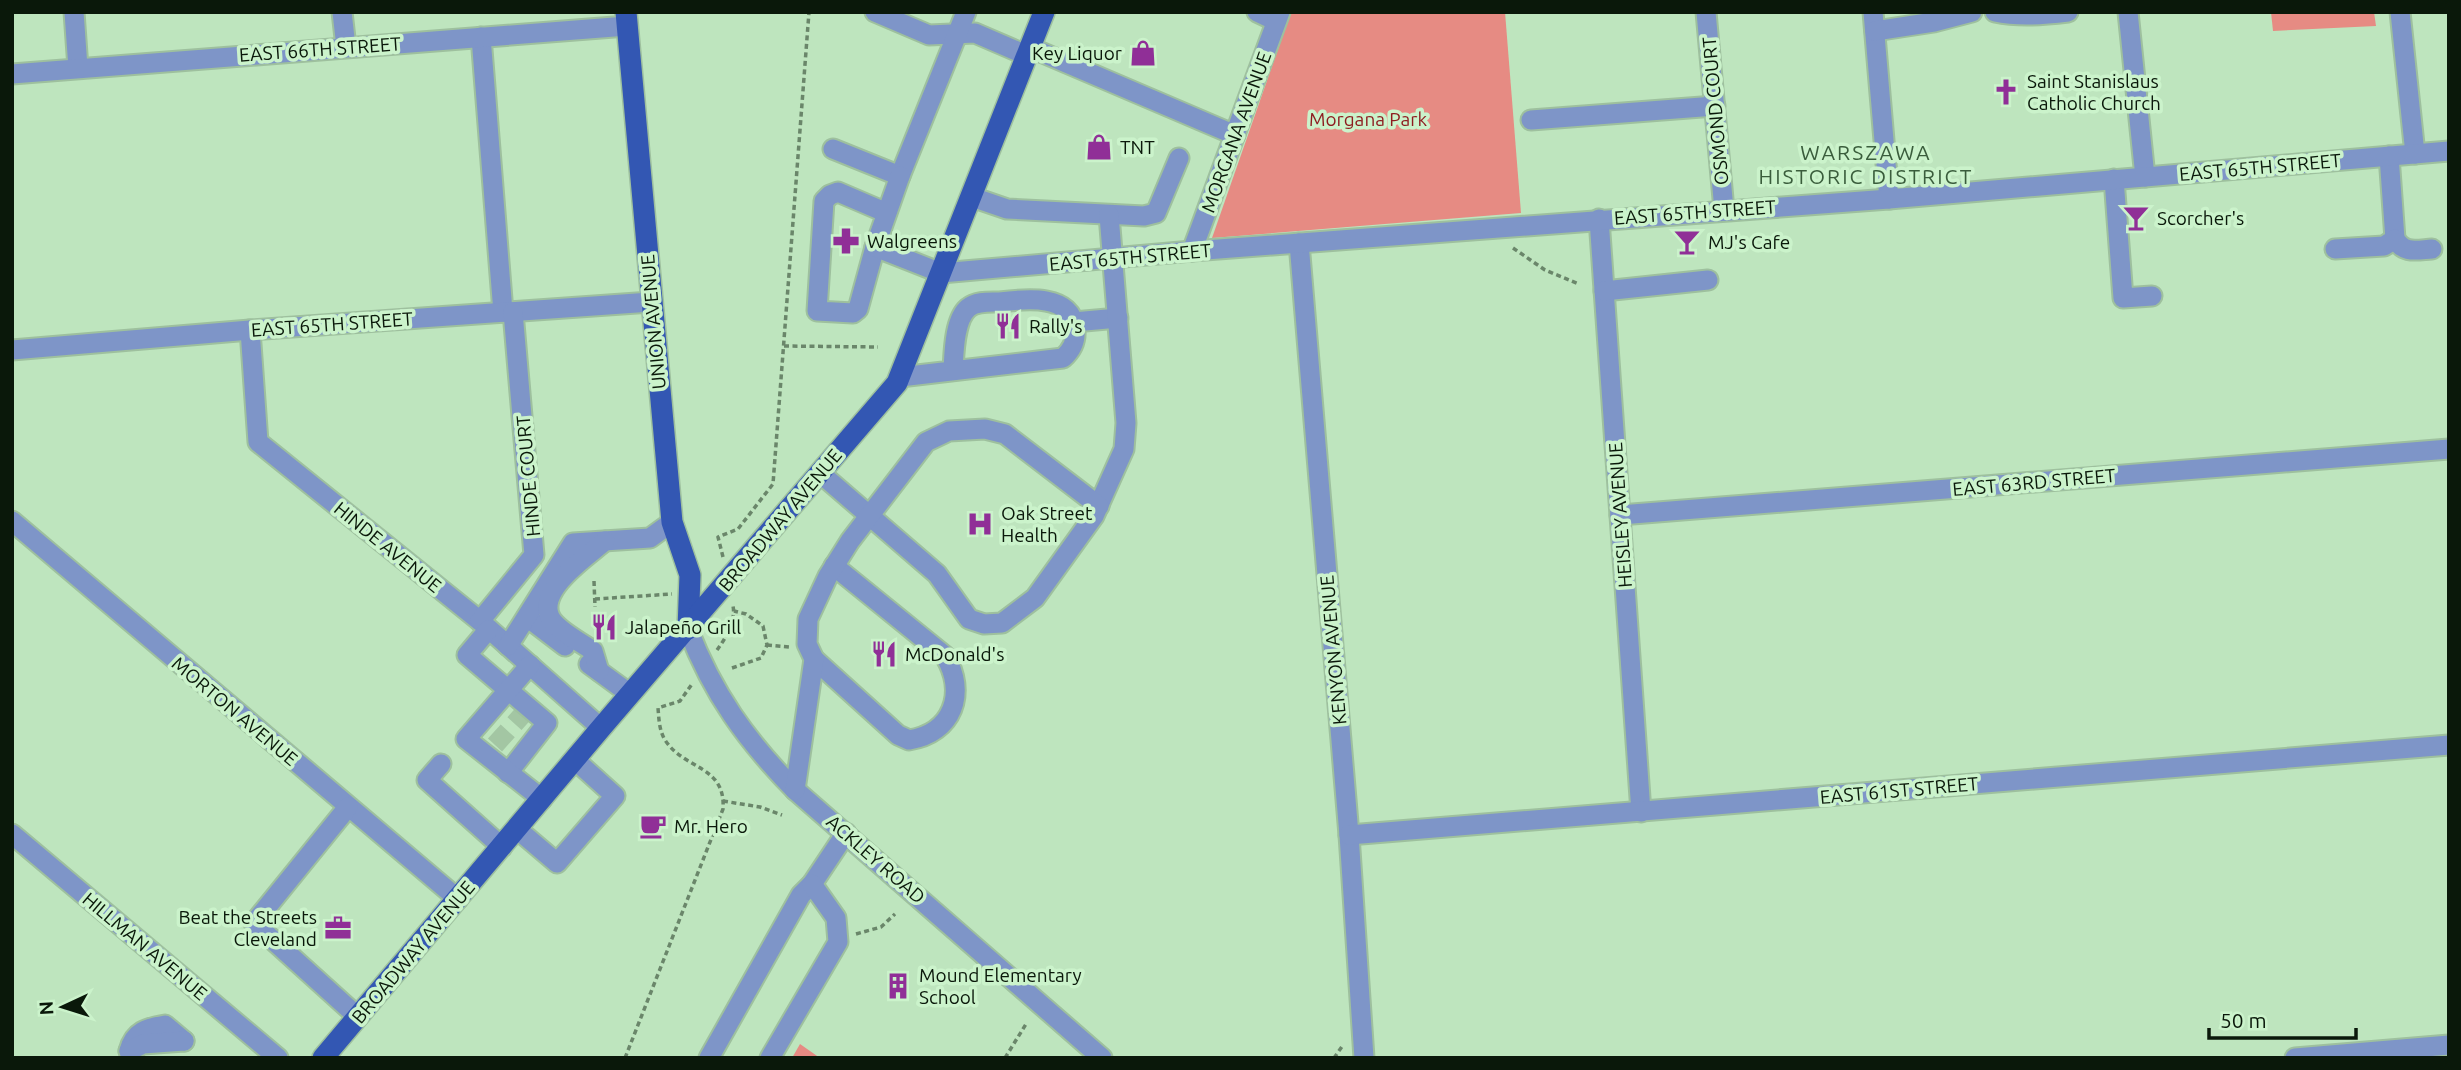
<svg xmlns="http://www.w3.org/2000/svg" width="2461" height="1070" font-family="Ubuntu,sans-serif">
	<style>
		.green { fill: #e68b83 }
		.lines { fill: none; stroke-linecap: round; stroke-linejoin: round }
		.minor-tunnel { stroke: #a3c6a3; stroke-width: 19; stroke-dasharray: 19 10; stroke-linecap: butt }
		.minor-casing { stroke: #9ec09e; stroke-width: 23 }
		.major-casing { stroke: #9ec09e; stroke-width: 24 }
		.path { stroke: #6a866a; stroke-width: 3.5; stroke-dasharray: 5 3.5; stroke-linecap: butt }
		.minor { stroke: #7e95c8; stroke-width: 19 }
		.major { stroke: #3357b3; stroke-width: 21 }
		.labels { text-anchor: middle; stroke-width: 7; stroke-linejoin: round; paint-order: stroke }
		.street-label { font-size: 19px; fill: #0a180a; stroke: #cbf3cb }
		.poi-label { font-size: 19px; fill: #0a180a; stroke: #cbf3cb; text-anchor: start }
		.park-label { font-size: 19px; fill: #8e1b1f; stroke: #cbf3cb }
		.neighbourhood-label { font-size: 21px; letter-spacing: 2px; fill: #3a5d3c; stroke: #cbf3cb }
	</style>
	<rect width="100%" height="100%" fill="#bee5be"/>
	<!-- green -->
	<g class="green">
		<path d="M 1291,12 L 1505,12 L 1521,213 L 1212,238 Z"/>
		<path d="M 2271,12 L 2374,12 L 2376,26 L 2273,31 Z"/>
		<path d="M 800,1044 L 820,1058 L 792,1058 Z"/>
	</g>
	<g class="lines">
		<!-- minor-tunnel -->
		<path class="minor-tunnel" d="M 495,745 L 524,713"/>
		<!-- minor casing -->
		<g class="minor-casing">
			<g id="minor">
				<path d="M 74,12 L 78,68"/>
				<path d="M 342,12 L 346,47"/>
				<path d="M 875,12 L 929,35 L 975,33 L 1026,55"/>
				<path d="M 1257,12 L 1276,21"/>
				<path d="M 1706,12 L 1724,210"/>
				<path d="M 1873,12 L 1889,199"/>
				<path d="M 1995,12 C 2019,17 2043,15 2068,12"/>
				<path d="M 2128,12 L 2145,177"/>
				<path d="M 2400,12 L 2415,154"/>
				<path d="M 1875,31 L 1934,22 L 1972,12"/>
				<path d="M 481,37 L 503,312"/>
				<path d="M 1029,47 L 1235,135"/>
				<path d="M 12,74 L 627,26"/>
				<path d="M 1531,120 L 1715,106"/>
				<path d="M 833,149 L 900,176 L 966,12"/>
				<path d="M 2389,156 L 2395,239"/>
				<path d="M 2114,179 L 2123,298 L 2152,296"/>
				<path d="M 972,197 L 1007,209 L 1144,216 L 1156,213 L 1179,158"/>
				<path d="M 887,213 L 838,192 L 830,195 L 824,201 L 817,311 L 853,313 L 858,309 L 875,247 L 900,176"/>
				<path d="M 1599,219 L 1641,812"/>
				<path d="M 1299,243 L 1349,835 L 1364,1058"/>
				<path d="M 875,247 L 941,273 L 1192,251 L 1889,199 L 2449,151"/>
				<path d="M 2335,249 L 2384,246 L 2395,239 C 2404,254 2416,250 2432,249"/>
				<path d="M 1192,251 L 1280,12"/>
				<path d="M 1604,291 L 1708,280"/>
				<path d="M 1074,322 L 1118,318"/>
				<path d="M 250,330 L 258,442 L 480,621 L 601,728"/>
				<path d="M 12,350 L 250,330 L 651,302"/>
				<path d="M 900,377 L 1063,358 C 1072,350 1076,342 1075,330 C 1073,293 1025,299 999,302 C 989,302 976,301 968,308 C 954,320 954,354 953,370"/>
				<path d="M 820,473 L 937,574 L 969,619 L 984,624 L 1002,623 L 1035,598 L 1094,516 L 1124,449 L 1126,423 L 1109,215"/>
				<path d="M 1620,515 L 2449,449"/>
				<path d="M 12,521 L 458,899"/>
				<path d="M 527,617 L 565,646"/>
				<path d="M 480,621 L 534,555 L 513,312"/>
				<path d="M 688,629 C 713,694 746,740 795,790 L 1102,1058"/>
				<path d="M 488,630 L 467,655 L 547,723 L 508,773"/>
				<path d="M 508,646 L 573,543 L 650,538 L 672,522"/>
				<path d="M 814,659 L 898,735 L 909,740 C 953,733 967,693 945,656 L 834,566"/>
				<path d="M 589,664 L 630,694"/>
				<path d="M 530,665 L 466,739 L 542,799"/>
				<path d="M 599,671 L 593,651 C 581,642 557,631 550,617 C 537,589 588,556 605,541"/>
				<path d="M 441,764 L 427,780 L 502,847"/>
				<path d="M 795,790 L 814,659 L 807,644 L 808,619 L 828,576 L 850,541 L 926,442 L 949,431 L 985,429 L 1005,434 L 1099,506"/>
				<path d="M 348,807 L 254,923 L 358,1017"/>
				<path d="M 517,829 L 557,863 L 615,796 L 575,760"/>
				<path d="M 12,834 L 278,1058"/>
				<path d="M 1349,835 L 2449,745"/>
				<path d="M 129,1051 C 134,1031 147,1028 165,1025 L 184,1041"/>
				<path d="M 129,1051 L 143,1044 L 184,1041"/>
				<path d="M 709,1058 L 801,895 L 812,884 L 846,833"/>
				<path d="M 770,1058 L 838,942 L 836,918 L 812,884"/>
				<path d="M 2295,1058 L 2449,1045"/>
			</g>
		</g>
		<!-- major casing -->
		<g class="major-casing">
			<g id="major">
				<path d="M 626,12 L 672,522 L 690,575 L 688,629"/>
				<path d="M 323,1058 L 601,728 L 897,383 L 1044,12"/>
			</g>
		</g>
		<!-- path -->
		<g class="path">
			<path d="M 1513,248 L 1545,270 L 1579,284"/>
			<path d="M 784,346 L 878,347"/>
			<path d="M 723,557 L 718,537 L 738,529 L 773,484 L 809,12"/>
			<path d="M 594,581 L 595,607"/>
			<path d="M 595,599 L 672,594"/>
			<path d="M 767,645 L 789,647"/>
			<path d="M 717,650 C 726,638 736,620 733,606"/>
			<path d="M 732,668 L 761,658 L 767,645 L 763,626 L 746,614 L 734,611"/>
			<path d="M 723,801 L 760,807 L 782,815"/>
			<path d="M 856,934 L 881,927 L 895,914"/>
			<path d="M 625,1058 L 723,809 C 726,765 684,770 665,740 C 659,730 659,719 658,708 L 680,701 L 692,684"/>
			<path d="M 1005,1058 L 1026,1024"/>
			<path d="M 1334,1058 L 1343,1045"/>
		</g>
		<!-- minor -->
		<use href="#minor" class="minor"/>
		<!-- major -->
		<use href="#major" class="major"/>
	</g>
	<!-- icons -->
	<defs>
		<g id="shop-bare" transform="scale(2.1)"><path d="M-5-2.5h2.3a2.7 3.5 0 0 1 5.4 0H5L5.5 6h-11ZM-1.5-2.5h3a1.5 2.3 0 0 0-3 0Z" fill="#902f97" stroke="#cbf3cb" stroke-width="2.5" paint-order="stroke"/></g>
		<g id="church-bare" transform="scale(2.1)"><path d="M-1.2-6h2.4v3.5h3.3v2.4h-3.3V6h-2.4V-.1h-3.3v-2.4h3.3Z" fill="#902f97" stroke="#cbf3cb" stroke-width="2.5" paint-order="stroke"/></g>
		<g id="bar-bare" transform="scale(2.1)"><path d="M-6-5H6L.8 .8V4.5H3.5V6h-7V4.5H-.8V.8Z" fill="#902f97" stroke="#cbf3cb" stroke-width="2.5" paint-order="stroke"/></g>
		<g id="pharmacy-bare" transform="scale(2.1)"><path d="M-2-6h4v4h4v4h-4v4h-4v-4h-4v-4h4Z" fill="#902f97" stroke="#cbf3cb" stroke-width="2.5" paint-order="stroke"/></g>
		<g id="restaurant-bare" transform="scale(2.1)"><path d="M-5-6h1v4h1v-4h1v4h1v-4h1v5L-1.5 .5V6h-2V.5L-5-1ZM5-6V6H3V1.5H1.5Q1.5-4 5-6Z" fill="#902f97" stroke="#cbf3cb" stroke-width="2.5" paint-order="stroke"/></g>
		<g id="hospital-bare" transform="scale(2.1)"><path d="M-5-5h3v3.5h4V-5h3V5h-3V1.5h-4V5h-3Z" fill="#902f97" stroke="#cbf3cb" stroke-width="2.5" paint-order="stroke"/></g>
		<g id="cafe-bare" transform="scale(2.1)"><path d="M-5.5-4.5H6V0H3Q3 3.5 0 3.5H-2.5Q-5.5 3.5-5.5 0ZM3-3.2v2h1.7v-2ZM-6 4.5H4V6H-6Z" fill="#902f97" stroke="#cbf3cb" stroke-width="2.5" paint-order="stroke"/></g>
		<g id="office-bare" transform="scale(2.1)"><path d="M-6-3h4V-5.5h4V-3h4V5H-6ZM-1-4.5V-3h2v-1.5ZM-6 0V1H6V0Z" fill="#902f97" stroke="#cbf3cb" stroke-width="2.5" paint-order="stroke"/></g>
		<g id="building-bare" transform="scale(2.1)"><path d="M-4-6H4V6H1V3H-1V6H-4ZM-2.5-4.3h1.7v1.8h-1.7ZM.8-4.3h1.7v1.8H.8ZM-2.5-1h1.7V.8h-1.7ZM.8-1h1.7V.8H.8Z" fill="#902f97" stroke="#cbf3cb" stroke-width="2.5" paint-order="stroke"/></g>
	</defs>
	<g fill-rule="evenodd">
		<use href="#shop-bare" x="1143" y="53"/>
		<use href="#church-bare" x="2006" y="92"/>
		<use href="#shop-bare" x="1099" y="147"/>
		<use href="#bar-bare" x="2136" y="218"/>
		<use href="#pharmacy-bare" x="846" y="241"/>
		<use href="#bar-bare" x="1687" y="242"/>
		<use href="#restaurant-bare" x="1008" y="326"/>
		<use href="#hospital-bare" x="980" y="524"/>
		<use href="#restaurant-bare" x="604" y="627"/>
		<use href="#restaurant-bare" x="884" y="654"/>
		<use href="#cafe-bare" x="653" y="826"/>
		<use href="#office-bare" x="338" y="928"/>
		<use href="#building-bare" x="898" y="986"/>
	</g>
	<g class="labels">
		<!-- street labels -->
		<g class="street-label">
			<text transform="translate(320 49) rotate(-4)" y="7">EAST 66TH STREET</text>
			<text transform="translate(1715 111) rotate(-95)" y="7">OSMOND COURT</text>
			<text transform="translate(1236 132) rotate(-70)" y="7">MORGANA AVENUE</text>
			<text transform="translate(2260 167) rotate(-5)" y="7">EAST 65TH STREET</text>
			<text transform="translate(1695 212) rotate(-4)" y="7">EAST 65TH STREET</text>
			<text transform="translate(1130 257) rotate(-5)" y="7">EAST 65TH STREET</text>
			<text transform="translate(653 322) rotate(-95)" y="7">UNION AVENUE</text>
			<text transform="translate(332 324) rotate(-4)" y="7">EAST 65TH STREET</text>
			<text transform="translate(528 476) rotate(-95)" y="7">HINDE COURT</text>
			<text transform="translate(2034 482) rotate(-5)" y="7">EAST 63RD STREET</text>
			<text transform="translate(1620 515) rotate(-94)" y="7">HEISLEY AVENUE</text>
			<text transform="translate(780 520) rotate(-50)" y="7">BROADWAY AVENUE</text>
			<text transform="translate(388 547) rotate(39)" y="7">HINDE AVENUE</text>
			<text transform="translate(1333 650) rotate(-95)" y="7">KENYON AVENUE</text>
			<text transform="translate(235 711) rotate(40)" y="7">MORTON AVENUE</text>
			<text transform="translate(1899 790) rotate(-5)" y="7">EAST 61ST STREET</text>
			<text transform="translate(876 859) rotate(41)" y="7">ACKLEY ROAD</text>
			<text transform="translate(145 946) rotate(40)" y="7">HILLMAN AVENUE</text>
			<text transform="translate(413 952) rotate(-50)" y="7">BROADWAY AVENUE</text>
		</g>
		<!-- poi labels -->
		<g class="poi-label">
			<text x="1122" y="60" text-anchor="end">Key Liquor</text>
			<text x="2027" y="88">Saint Stanislaus<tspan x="2027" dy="22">Catholic Church</tspan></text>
			<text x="1120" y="154">TNT</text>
			<text x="2157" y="225">Scorcher's</text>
			<text x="867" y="248">Walgreens</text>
			<text x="1708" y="249">MJ's Cafe</text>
			<text x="1029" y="333">Rally's</text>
			<text x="1001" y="520">Oak Street<tspan x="1001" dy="22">Health</tspan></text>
			<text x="625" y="634">Jalapeño Grill</text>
			<text x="905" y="661">McDonald's</text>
			<text x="674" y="833">Mr. Hero</text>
			<text x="317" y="924" text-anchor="end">Beat the Streets<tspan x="317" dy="22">Cleveland</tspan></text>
			<text x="919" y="982">Mound Elementary<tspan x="919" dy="22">School</tspan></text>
		</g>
		<!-- park labels -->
		<g class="park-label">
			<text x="1368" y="126">Morgana Park</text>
		</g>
		<!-- neighbourhood labels -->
		<g class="neighbourhood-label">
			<text x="1866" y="160">WARSZAWA<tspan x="1866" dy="24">HISTORIC DISTRICT</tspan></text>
		</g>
	</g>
	<!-- border -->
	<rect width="2461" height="1070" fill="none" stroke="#0a180a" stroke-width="28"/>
	<!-- north arrow -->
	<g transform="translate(63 1007) rotate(266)" stroke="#cbf3cb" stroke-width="5" paint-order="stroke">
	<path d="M0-5L12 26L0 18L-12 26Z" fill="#0a180a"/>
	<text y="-10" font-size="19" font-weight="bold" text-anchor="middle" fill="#0a180a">N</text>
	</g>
	<!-- scale -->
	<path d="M2209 1028v10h147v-10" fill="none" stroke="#0a180a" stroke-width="3.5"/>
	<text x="2220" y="1028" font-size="21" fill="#0a180a" stroke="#cbf3cb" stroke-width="5" paint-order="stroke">50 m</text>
</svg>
